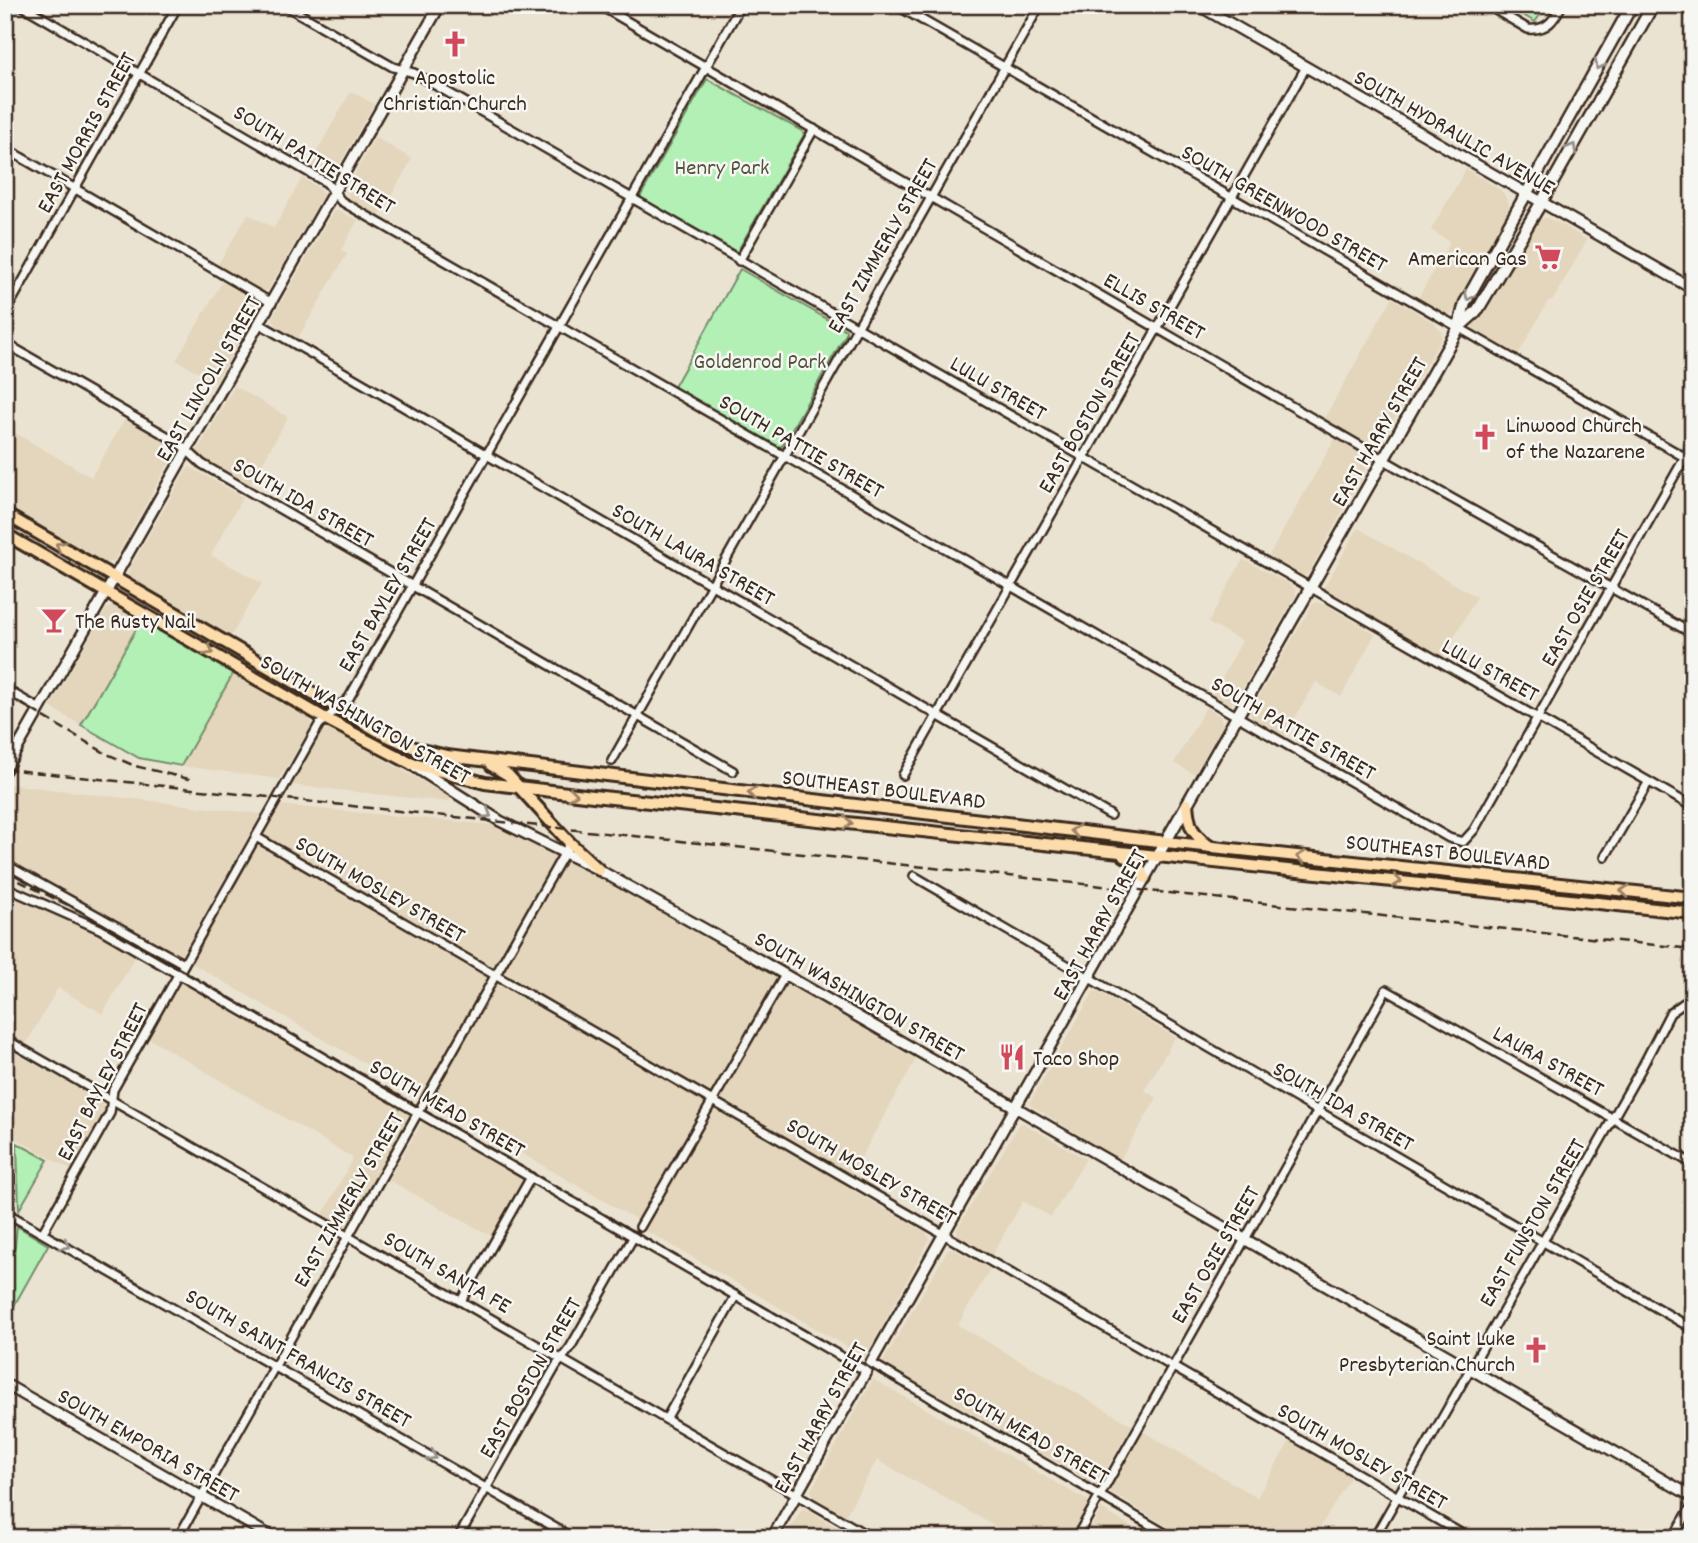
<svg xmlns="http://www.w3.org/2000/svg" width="1698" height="1543" font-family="Dekko,sans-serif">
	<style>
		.built { fill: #e3d6bc }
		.green { fill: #b2f0b6; stroke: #768d6a; stroke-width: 2 }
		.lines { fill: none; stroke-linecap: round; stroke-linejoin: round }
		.minor-casing { stroke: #3b2a1e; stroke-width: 12 }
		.tertiary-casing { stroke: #3b2a1e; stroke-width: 14 }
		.secondary-casing { stroke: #3b2a1e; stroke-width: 15 }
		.primary-casing { stroke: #3b2a1e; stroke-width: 16 }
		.minor { stroke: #f6f6f2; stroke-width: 7 }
		.tertiary { stroke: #f6f6f2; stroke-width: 9 }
		.secondary { stroke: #f6f6f2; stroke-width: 10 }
		.primary { stroke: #fddcac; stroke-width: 10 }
		.rail { stroke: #3b2a1e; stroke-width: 2.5; stroke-dasharray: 10 5; stroke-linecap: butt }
		.oneway { stroke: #989088 }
		.oneway2 { stroke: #9c8365 }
		.labels { text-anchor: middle; stroke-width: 5; stroke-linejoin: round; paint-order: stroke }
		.poi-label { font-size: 23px; fill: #3b2a1e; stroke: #f6f6f2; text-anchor: start }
		.street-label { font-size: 23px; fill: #3b2a1e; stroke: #f6f6f2 }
		.park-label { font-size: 23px; fill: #53523c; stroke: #f6f6f2 }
	</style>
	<rect width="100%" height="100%" fill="#ebe3d2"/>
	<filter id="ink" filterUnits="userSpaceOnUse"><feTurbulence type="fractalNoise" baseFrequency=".0143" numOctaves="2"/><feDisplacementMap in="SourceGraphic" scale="14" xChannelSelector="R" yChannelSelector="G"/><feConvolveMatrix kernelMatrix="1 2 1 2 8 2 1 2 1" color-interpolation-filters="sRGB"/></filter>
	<g filter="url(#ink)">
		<!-- built -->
		<g class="built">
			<path d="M 351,91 L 374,104 L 335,172 L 327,175 L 309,165 Z"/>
			<path d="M 375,137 L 412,159 L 379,217 L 350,201 L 346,190 Z"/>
			<path d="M 1466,169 L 1501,190 L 1509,203 L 1509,212 L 1457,308 L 1449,316 L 1417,300 L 1450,242 L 1431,230 Z"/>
			<path d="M 302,178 L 319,188 L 323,195 L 268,290 L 261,291 L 217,266 L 248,214 L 274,228 Z"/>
			<path d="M 337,210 L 358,220 L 341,250 L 347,254 L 297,340 L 280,330 L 273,320 L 273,316 L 333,212 Z"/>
			<path d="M 1547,218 L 1563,225 L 1587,240 L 1553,300 L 1548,301 L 1517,357 L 1475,334 L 1472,326 L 1532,226 L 1539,219 Z"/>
			<path d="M 222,282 L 252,299 L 258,307 L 216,382 L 176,360 Z"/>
			<path d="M 1392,298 L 1435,323 L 1441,331 L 1442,337 L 1379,446 L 1375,447 L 1324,419 Z"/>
			<path d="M 235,386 L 288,417 L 249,487 L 204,461 L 197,451 Z"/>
			<path d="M 125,419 L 173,447 L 175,452 L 115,559 L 110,563 L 99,561 L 5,508 L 5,427 L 91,477 Z"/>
			<path d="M 1336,437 L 1361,452 L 1369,459 L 1369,463 L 1308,574 L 1302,577 L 1267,559 Z"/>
			<path d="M 190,467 L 243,497 L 211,555 L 262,583 L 230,638 L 133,582 L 129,577 L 128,571 L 187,469 Z"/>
			<path d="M 1358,528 L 1477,597 L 1442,658 L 1326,593 L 1323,589 Z"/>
			<path d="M 1243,559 L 1291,585 L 1295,589 L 1296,595 L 1237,698 L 1234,703 L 1226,705 L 1211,698 L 1242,641 L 1208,623 Z"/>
			<path d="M 1316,602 L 1327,605 L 1375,634 L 1341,697 L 1316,682 L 1284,737 L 1252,720 L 1250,712 L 1312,605 Z"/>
			<path d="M 115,604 L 142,619 L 81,725 L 50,707 L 105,610 Z"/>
			<path d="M 234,672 L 311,718 L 311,727 L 279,779 L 182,766 Z"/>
			<path d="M 1206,707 L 1220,716 L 1223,725 L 1194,774 L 1174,763 Z"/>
			<path d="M 328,728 L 450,797 L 448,802 L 291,785 L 321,732 Z"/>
			<path d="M 8,784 L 261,814 L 181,956 L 5,858 L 5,789 Z"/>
			<path d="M 279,805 L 495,825 L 581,868 L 597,873 L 916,1059 L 845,1186 L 926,1232 L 930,1239 L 865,1357 L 645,1230 L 637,1220 L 191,963 Z"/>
			<path d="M 5,881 L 65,907 L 139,949 L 103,1014 L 58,988 L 26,1044 L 5,1033 Z"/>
			<path d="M 181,980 L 412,1114 L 346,1227 L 322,1216 L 353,1158 L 148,1038 Z"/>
			<path d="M 1094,991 L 1099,992 L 1175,1037 L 1145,1090 L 1157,1098 L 1120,1160 L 1030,1105 L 1030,1102 Z"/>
			<path d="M 5,1047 L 101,1102 L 103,1105 L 105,1110 L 71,1170 L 17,1139 L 5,1088 Z"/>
			<path d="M 423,1121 L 526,1180 L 493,1237 L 388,1180 Z"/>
			<path d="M 1023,1123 L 1086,1159 L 1051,1217 L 1023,1201 L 991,1257 L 958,1238 L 957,1229 L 1019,1124 Z"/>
			<path d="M 951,1248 L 990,1269 L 958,1325 L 1132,1425 L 1097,1485 L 882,1363 L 948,1249 Z"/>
			<path d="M 873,1379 L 1090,1502 L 1070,1538 L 1016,1538 L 877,1460 L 845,1516 L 814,1498 L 811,1490 Z"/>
			<path d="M 1142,1431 L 1257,1497 L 1290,1441 L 1351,1476 L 1318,1531 L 1329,1538 L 1187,1538 L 1108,1491 Z"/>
			<path d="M 803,1508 L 856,1538 L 784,1538 Z"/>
			<path d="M 1101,1509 L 1151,1538 L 1085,1538 Z"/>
		</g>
		<!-- green -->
		<g class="green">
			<path d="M 1506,5 L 1547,5 L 1535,22 Z"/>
			<path d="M 707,79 L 802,131 L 804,135 L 737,252 L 640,197 Z"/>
			<path d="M 740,269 L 846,330 L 846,334 L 782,446 L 778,447 L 674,387 Z"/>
			<path d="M 142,619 L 234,672 L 181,766 L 139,758 L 81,725 Z"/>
			<path d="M 17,1143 L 48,1160 L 19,1210 Z"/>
			<path d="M 17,1226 L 48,1245 L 5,1322 L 5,1289 L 15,1245 Z"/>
		</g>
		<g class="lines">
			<!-- minor casing -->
			<g class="minor-casing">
				<g id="minor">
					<path d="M 21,5 L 327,183 L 341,201 L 1449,838 L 1463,842 L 1474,830 L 1693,443"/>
					<path d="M 284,5 L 393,67 L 414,73 L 1693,807"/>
					<path d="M 599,5 L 1405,472 L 1693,634"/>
					<path d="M 896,5 L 1693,462"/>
					<path d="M 1487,5 L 1528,29 C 1547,31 1554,20 1562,5"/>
					<path d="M 5,148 L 272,303"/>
					<path d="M 739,261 L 814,129"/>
					<path d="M 5,313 L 178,5"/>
					<path d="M 260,324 L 1110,815"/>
					<path d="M 5,343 L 179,443 L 202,464 L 733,771"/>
					<path d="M 5,689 L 40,709"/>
					<path d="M 612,761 L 1040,5"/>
					<path d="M 903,775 L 1306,67"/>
					<path d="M 256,837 L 1469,1538"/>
					<path d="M 1605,857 L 1648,783"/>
					<path d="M 5,864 L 184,964"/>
					<path d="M 914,876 L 1693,1329"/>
					<path d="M 5,887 L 100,929 L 866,1371"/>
					<path d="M 5,1039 L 872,1538"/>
					<path d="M 5,1212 L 573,1538"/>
					<path d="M 640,1227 L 785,975"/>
					<path d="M 43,1232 L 110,1113 L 113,1090 L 319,725 L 349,698 L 741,5"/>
					<path d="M 461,1301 L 531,1177"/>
					<path d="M 871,1363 L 1173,1538"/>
					<path d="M 666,1419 L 736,1295"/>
					<path d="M 178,1538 L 570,843"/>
					<path d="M 458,1538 L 556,1366 L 570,1348 L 634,1236"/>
					<path d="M 1076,1538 L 1386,990 L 1693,1164"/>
					<path d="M 1374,1538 L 1641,1069 L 1670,1013 L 1684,1003 L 1693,1007"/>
					<path d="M 1673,1538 L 1693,1504"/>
				</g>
			</g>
			<!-- tertiary casing -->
			<g class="tertiary-casing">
				<g id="tertiary">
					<path d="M 1198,5 L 1693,289"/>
					<path d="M 412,765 L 500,821 L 599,870 L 749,954 L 1693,1497"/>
					<path d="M 5,770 L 440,5"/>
					<path d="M 5,1384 L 274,1538"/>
					<path d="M 772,1538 L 1158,855"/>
				</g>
			</g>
			<!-- secondary casing -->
			<g class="secondary-casing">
				<g id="secondary">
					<path d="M 1458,328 L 1477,311 L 1541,203 L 1653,5"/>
					<path d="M 1158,855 L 1458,329 L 1465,303 L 1632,5"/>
				</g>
			</g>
			<!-- primary casing -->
			<g class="primary-casing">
				<g id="primary">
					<path d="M 5,514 L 385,735 L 417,749 L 447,756 L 1166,842 L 1693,898"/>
					<path d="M 5,534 L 328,720 L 410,763 L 485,783 L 593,796 L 1693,913"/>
					<path d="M 491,765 L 508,775 L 570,843 L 599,870"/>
					<path d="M 1187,804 C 1189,827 1191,832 1210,847"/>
					<path d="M 1123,855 L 1137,864 L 1145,878"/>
				</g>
			</g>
			<!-- minor -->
			<use href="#minor" class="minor"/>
			<!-- tertiary -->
			<use href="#tertiary" class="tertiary"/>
			<!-- secondary -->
			<use href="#secondary" class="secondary"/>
			<!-- primary -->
			<use href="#primary" class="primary"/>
			<!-- rail -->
			<g class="rail">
				<path d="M 5,694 L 105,753 L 135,766 L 193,780"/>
				<path d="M 5,769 L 1693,949"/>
				<path d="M 5,874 L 80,911 L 1164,1538"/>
				<path d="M 5,1100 C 18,1158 18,1215 5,1273"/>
			</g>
		</g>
		<!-- one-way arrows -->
		<defs><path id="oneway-chevron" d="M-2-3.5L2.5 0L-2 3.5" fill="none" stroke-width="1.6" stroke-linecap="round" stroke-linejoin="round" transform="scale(1.75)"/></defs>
		<g class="oneway">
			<use href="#oneway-chevron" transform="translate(1599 65) rotate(119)"/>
			<use href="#oneway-chevron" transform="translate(1572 148) rotate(-61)"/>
			<use href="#oneway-chevron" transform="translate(1469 296) rotate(117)"/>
			<use href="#oneway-chevron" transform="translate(487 814) rotate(32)"/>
			<use href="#oneway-chevron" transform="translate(65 1245) rotate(30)"/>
			<use href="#oneway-chevron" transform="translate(432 1456) rotate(30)"/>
		</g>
		<g class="oneway2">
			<use href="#oneway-chevron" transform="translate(60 546) rotate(-150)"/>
			<use href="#oneway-chevron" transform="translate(209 651) rotate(30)"/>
			<use href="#oneway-chevron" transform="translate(752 793) rotate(-173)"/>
			<use href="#oneway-chevron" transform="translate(573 794) rotate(7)"/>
			<use href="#oneway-chevron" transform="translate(848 823) rotate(6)"/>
			<use href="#oneway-chevron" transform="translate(1075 831) rotate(-173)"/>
			<use href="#oneway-chevron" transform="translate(1301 857) rotate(-174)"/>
			<use href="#oneway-chevron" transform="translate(1397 881) rotate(6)"/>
			<use href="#oneway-chevron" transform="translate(1625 891) rotate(-174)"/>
		</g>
	</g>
	<!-- icons -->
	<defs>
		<g id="church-bare" transform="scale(2.1)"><path d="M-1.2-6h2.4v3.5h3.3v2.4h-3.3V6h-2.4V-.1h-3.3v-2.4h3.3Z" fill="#d1495b" stroke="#f6f6f2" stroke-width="2.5" paint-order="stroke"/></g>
		<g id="supermarket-bare" transform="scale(2.1)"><path d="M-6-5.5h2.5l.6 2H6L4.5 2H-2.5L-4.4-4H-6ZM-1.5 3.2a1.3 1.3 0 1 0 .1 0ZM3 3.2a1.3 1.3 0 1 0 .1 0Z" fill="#d1495b" stroke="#f6f6f2" stroke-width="2.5" paint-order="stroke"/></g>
		<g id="bar-bare" transform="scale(2.1)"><path d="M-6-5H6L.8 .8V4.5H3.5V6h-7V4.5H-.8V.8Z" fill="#d1495b" stroke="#f6f6f2" stroke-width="2.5" paint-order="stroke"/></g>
		<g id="restaurant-bare" transform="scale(2.1)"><path d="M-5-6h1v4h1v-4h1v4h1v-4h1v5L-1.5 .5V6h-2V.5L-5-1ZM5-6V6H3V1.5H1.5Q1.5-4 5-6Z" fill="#d1495b" stroke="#f6f6f2" stroke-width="2.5" paint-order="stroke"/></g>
	</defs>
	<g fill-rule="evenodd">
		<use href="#church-bare" x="455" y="44"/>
		<use href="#supermarket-bare" x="1548" y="257"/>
		<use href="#church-bare" x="1485" y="437"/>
		<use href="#bar-bare" x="54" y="620"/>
		<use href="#restaurant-bare" x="1012" y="1057"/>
		<use href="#church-bare" x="1536" y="1350"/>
	</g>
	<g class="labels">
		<!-- poi labels -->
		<g class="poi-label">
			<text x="455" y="84" text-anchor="middle">Apostolic<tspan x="455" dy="26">Christian Church</tspan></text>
			<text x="1527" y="265" text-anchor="end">American Gas</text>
			<text x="1506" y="432">Linwood Church<tspan x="1506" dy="26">of the Nazarene</tspan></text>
			<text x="75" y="628">The Rusty Nail</text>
			<text x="1033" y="1065">Taco Shop</text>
			<text x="1515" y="1345" text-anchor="end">Saint Luke<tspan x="1515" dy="26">Presbyterian Church</tspan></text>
		</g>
		<!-- street labels -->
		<g class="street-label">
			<text transform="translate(1455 131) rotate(30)" y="8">SOUTH HYDRAULIC AVENUE</text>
			<text transform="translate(85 132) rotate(-61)" y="8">EAST MORRIS STREET</text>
			<text transform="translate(315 158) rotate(32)" y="8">SOUTH PATTIE STREET</text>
			<text transform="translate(1285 207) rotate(30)" y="8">SOUTH GREENWOOD STREET</text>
			<text transform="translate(881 245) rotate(-60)" y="8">EAST ZIMMERLY STREET</text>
			<text transform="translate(1155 305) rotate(30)" y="8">ELLIS STREET</text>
			<text transform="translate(207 378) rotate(-60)" y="8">EAST LINCOLN STREET</text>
			<text transform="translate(999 387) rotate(30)" y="8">LULU STREET</text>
			<text transform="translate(1088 412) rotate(-60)" y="8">EAST BOSTON STREET</text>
			<text transform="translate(1378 431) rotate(-60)" y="8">EAST HARRY STREET</text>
			<text transform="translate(802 445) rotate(30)" y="8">SOUTH PATTIE STREET</text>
			<text transform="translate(304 501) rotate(30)" y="8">SOUTH IDA STREET</text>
			<text transform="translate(694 553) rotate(30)" y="8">SOUTH LAURA STREET</text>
			<text transform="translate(386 594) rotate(-60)" y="8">EAST BAYLEY STREET</text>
			<text transform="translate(1584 597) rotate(-60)" y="8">EAST OSIE STREET</text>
			<text transform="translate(1491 669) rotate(29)" y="8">LULU STREET</text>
			<text transform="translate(366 718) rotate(30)" y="8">SOUTH WASHINGTON STREET</text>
			<text transform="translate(1294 727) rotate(30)" y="8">SOUTH PATTIE STREET</text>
			<text transform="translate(884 788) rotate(7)" y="8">SOUTHEAST BOULEVARD</text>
			<text transform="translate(1448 851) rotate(6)" y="8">SOUTHEAST BOULEVARD</text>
			<text transform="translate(381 888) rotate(30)" y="8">SOUTH MOSLEY STREET</text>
			<text transform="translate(1098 924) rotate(-61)" y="8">EAST HARRY STREET</text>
			<text transform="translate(860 995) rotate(30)" y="8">SOUTH WASHINGTON STREET</text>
			<text transform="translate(1549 1060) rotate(29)" y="8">LAURA STREET</text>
			<text transform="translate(101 1081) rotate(-63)" y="8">EAST BAYLEY STREET</text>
			<text transform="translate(1344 1105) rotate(30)" y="8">SOUTH IDA STREET</text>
			<text transform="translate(448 1107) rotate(30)" y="8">SOUTH MEAD STREET</text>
			<text transform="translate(872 1170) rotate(30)" y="8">SOUTH MOSLEY STREET</text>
			<text transform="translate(347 1199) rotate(-60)" y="8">EAST ZIMMERLY STREET</text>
			<text transform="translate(1531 1222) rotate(-60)" y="8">EAST FUNSTON STREET</text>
			<text transform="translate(1214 1254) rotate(-60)" y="8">EAST OSIE STREET</text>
			<text transform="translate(448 1271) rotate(30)" y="8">SOUTH SANTA FE</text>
			<text transform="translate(299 1357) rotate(30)" y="8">SOUTH SAINT FRANCIS STREET</text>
			<text transform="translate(529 1377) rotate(-60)" y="8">EAST BOSTON STREET</text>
			<text transform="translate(819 1417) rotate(-61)" y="8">EAST HARRY STREET</text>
			<text transform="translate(1032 1434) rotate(30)" y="8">SOUTH MEAD STREET</text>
			<text transform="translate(149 1444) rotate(30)" y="8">SOUTH EMPORIA STREET</text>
			<text transform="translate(1363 1455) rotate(30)" y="8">SOUTH MOSLEY STREET</text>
		</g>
		<!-- park labels -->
		<g class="park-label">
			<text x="722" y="174">Henry Park</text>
			<text x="760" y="368">Goldenrod Park</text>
		</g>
	</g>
	<!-- margin -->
	<rect width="1698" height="1543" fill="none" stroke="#f6f6f2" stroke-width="28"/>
	<rect x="14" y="14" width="1670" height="1515" fill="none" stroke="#3b2a1e" stroke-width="2.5" filter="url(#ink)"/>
</svg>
